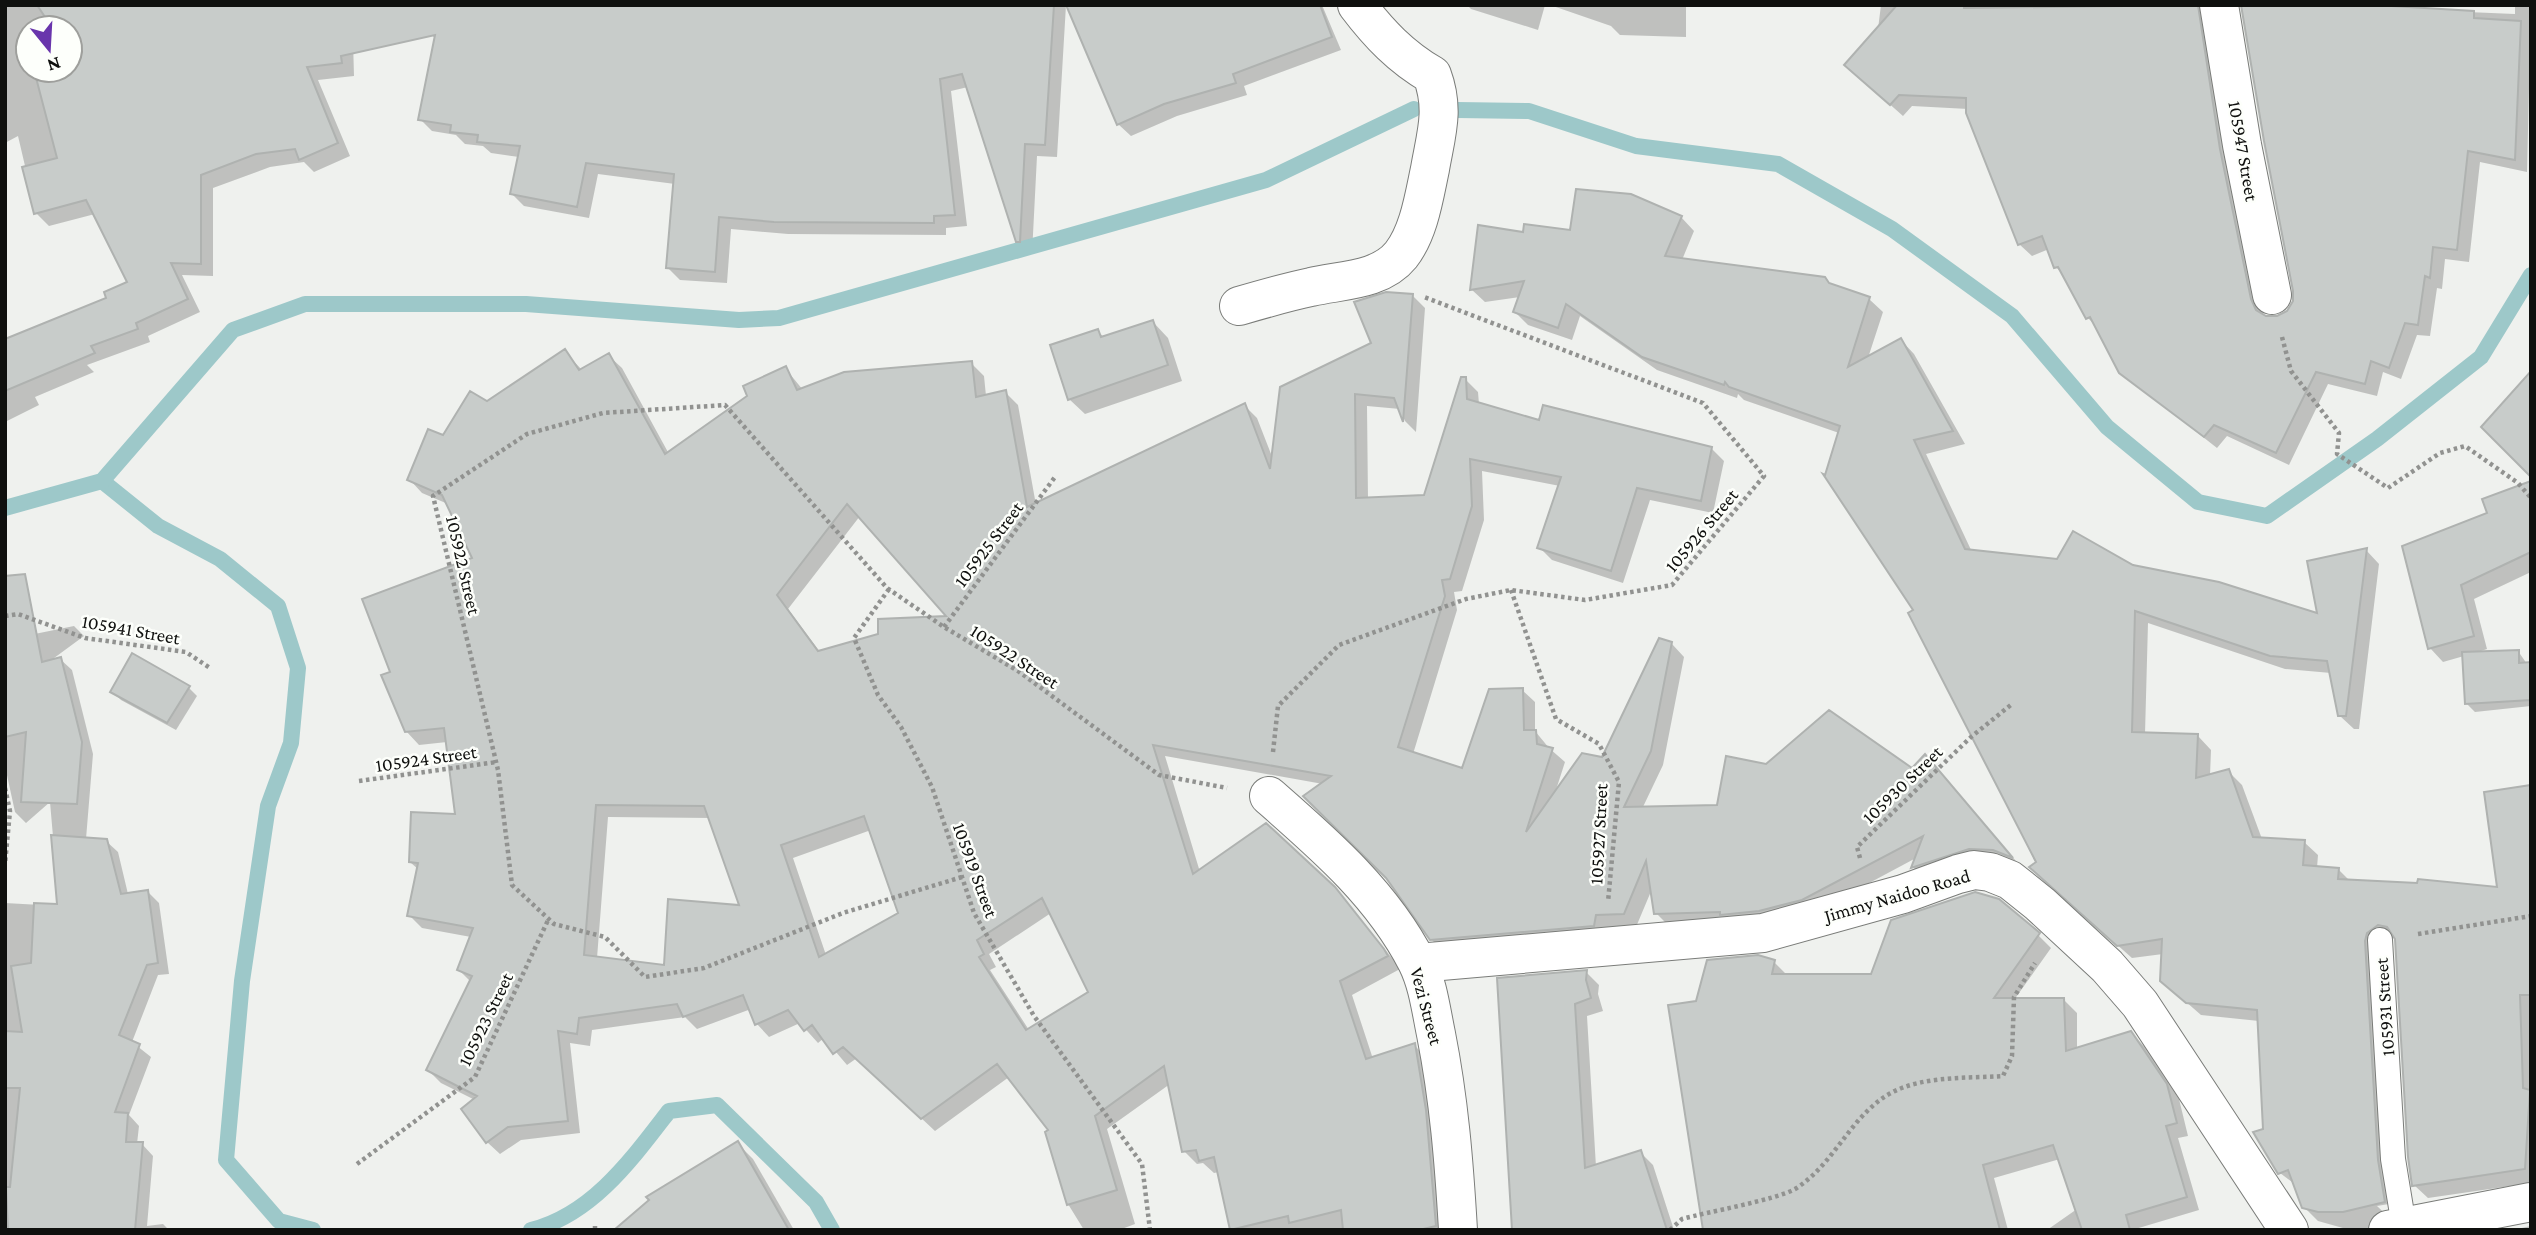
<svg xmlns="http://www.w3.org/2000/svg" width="2536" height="1235" font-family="'Crimson Pro',serif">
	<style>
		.shadow { fill: #0003; fill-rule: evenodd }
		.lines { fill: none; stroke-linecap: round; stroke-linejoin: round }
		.stream { stroke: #9dc8c9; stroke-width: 16 }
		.building { fill: #c8ccca; stroke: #afb2b0; stroke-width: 2; fill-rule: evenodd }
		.lane-casing { stroke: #7a7c79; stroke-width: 26 }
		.street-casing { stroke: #7a7c79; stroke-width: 40 }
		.path { stroke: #919290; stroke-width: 4.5; stroke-dasharray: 3.5 3.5; stroke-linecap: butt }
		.lane { stroke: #fff; stroke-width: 24 }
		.street { stroke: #fff; stroke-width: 38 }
		.labels { text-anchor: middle; stroke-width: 5; stroke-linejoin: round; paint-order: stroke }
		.street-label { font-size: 19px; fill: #0f100e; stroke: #fdfffb }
	</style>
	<rect width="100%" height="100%" fill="#eff1ee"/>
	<!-- shadow -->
	<g class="shadow">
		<path d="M 5,5 L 352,5 L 354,76 L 318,80 L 350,156 L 314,172 L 304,162 L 270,167 L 213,188 L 213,276 L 182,275 L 200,312 L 148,336 L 150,342 L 87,365 L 94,372 L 35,397 L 39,405 L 5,422 L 5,342 L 108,299 L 130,283 L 95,214 L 49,226 L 36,213 L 18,136 L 5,143 ZM 28,28 L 70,28 L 70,70 L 28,70 Z"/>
		<path d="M 435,5 L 1066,5 L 1057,157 L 1037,156 L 1032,254 L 1018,241 L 968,87 L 951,91 L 967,226 L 946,228 L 946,235 L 788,234 L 731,229 L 727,283 L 680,280 L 668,268 L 675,184 L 598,174 L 589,218 L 524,206 L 512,194 L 519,157 L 491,153 L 483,146 L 465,144 L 456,135 L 432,131 L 420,119 L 436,39 L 432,35 Z"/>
		<path d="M 1068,5 L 1322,5 L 1341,50 L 1244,86 L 1247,95 L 1177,116 L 1131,136 L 1118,124 Z"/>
		<path d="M 1467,5 L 1545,5 L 1538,30 L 1471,9 Z"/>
		<path d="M 1550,5 L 1686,5 L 1686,37 L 1620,35 L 1611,26 Z"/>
		<path d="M 1881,5 L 2209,5 L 2232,162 L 2264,317 L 2276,318 L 2288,312 L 2295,302 L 2262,5 L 2412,5 L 2420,10 L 2515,14 L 2515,5 L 2531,5 L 2527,172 L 2480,162 L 2469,262 L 2445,259 L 2442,289 L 2437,288 L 2430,336 L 2417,335 L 2401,379 L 2383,372 L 2377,396 L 2328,384 L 2289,465 L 2227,436 L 2217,448 L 2120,372 L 2097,327 L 2088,318 L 2066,277 L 2056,267 L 2049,249 L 2032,256 L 2019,244 L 1968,109 L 1912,106 L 1903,116 L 1859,77 L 1878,29 Z"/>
		<path d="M 1681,217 L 1694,231 L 1682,260 L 1832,286 L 1869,299 L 1883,312 L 1868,358 L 1901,340 L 1914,354 L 1965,444 L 1926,454 L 1972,552 L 2132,566 L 2320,615 L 2366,550 L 2379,564 L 2359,729 L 2354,729 L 2340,716 L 2331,673 L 2285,669 L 2148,623 L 2145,734 L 2198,736 L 2211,750 L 2210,776 L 2228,771 L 2242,785 L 2262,839 L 2304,842 L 2318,855 L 2317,868 L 2339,870 L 2351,882 L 2499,889 L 2531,787 L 2531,1183 L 2428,1198 L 2414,1185 L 2397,939 L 2393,938 L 2380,946 L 2395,1203 L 2377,1206 L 2395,1223 L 2385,1230 L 2350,1230 L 2318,1221 L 2304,1207 L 2296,1185 L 2280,1173 L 2256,1137 L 2255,1133 L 2264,1130 L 2259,1021 L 2201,1015 L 2161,980 L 2163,954 L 2132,958 L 2044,880 L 1915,611 L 1839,433 L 1744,400 L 1738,394 L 1737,398 L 1657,370 L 1580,316 L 1572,340 L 1528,325 L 1515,312 L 1520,297 L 1485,302 L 1471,289 L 1525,234 L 1572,232 Z"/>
		<path d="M 1412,295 L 1425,308 L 1416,432 L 1405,421 L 1400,409 L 1367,406 L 1368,499 L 1426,496 L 1465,379 L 1478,392 L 1479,404 L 1540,423 L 1711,448 L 1724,461 L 1713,513 L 1650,500 L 1623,583 L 1552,560 L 1539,547 L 1560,486 L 1482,471 L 1484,520 L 1462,591 L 1454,592 L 1457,610 L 1413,754 L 1463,770 L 1522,690 L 1535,702 L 1535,731 L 1549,748 L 1565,762 L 1555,793 L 1603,759 L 1672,644 L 1684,657 L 1663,765 L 1642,809 L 1718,807 L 1767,766 L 1937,769 L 2022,868 L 1925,880 L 1913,867 L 1916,858 L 1815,912 L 1669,926 L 1656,913 L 1652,889 L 1636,927 L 1444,952 L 1431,939 L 1323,784 L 1165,756 L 1200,872 L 1334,888 L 1397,964 L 1400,969 L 1352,995 L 1373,1059 L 1414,1045 L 1427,1058 L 1447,1230 L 1232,1230 L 1219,1172 L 1214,1173 L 1203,1163 L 1197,1164 L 1184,1151 L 1170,1084 L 1107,1129 L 1135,1224 L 1119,1230 L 1084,1230 L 1068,1204 L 1051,1131 L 1009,1077 L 935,1131 L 857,1058 L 847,1065 L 824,1038 L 818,1043 L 800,1023 L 769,1037 L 757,1024 L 751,1009 L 697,1029 L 685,1017 L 592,1030 L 590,1046 L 570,1043 L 580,1133 L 521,1140 L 500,1154 L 487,1142 L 475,1100 L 441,1083 L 428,1070 L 471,982 L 459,970 L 471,937 L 422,928 L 409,915 L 419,870 L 410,862 L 457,815 L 447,742 L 419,745 L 406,731 L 392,673 L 475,559 L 448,504 L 422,493 L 410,480 L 444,437 L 487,403 L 565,352 L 582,370 L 609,356 L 622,368 L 669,454 L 785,368 L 803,390 L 971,363 L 984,376 L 986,396 L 1005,392 L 1018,405 L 1036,505 L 1244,405 L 1257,418 L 1273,459 ZM 860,516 L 950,617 L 820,652 L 788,609 ZM 608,817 L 710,818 L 741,907 L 665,967 L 597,958 ZM 871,830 L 900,914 L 826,955 L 793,858 ZM 1051,913 L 1090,993 L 1029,1030 L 990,970 L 996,967 L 989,954 Z"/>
		<path d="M 1153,322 L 1168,338 L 1182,381 L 1085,414 L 1069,399 L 1097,331 L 1105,338 Z"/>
		<path d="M 2531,483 L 2531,572 L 2474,599 L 2487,649 L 2478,652 L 2518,651 L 2527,664 L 2531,664 L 2531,706 L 2475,712 L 2466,703 L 2464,656 L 2443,662 L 2430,648 L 2489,514 Z"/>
		<path d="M 74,626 L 84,636 L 50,661 L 60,659 L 72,670 L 93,754 L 86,839 L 106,841 L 118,852 L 128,894 L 148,892 L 159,903 L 169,974 L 158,975 L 132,1042 L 151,1057 L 129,1115 L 139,1126 L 137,1144 L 142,1144 L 153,1156 L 147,1226 L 163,1224 L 169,1230 L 5,1230 L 5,903 L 59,906 L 50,802 L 26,823 L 15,812 L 5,766 L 5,640 Z"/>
		<path d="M 189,688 L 197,696 L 176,730 L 121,700 L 112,691 Z"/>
		<path d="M 2038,935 L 2051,948 L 2014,1000 L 2064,1000 L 2077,1013 L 2077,1049 L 2131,1033 L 2144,1046 L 2179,1099 L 2188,1136 L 2178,1138 L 2199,1210 L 2132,1230 L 2047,1230 L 2077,1209 L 2060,1159 L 1994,1178 L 2008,1230 L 1705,1230 L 1697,1002 L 1774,962 L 1788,976 L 1872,976 Z"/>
		<path d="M 1586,972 L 1599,985 L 1598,994 L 1603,1011 L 1587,1016 L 1596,1167 L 1640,1152 L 1653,1165 L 1674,1230 L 1514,1230 L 1499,980 Z"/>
		<path d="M 737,1143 L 753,1159 L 794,1230 L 617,1230 Z"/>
		<path d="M 2531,1226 L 2531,1230 L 2512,1230 Z"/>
	</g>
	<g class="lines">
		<!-- stream -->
		<g class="stream">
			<path d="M 1457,110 L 1529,111 L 1636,146 L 1778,164 L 1892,229 L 2012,316 L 2107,427 L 2198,502 L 2267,516 L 2377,439 L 2481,357 L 2531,275"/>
			<path d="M 102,481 L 158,526 L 220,559 L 278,606 L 298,668 L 291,743 L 268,806 L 242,981 L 226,1160 L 279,1221 L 313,1230"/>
			<path d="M 5,508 L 102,481 L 233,330 L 305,304 L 526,304 L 739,320 L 779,318 L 1266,180 L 1414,109"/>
			<path d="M 531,1230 C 592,1215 632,1159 669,1111 L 717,1105 L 816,1202 L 832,1230"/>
		</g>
	</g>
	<!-- building -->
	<g class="building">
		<path d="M 37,5 L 1054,5 L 1045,145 L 1025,144 L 1020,242 L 1016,242 L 962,74 L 940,79 L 955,215 L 934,216 L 934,223 L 774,222 L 719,217 L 715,272 L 666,268 L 674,174 L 586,163 L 577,207 L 510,194 L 520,146 L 477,142 L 478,135 L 450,132 L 451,125 L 418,120 L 435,35 L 341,56 L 342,63 L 307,67 L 338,143 L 299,160 L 295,149 L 256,154 L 201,175 L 201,264 L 171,263 L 188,299 L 136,323 L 138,329 L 91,346 L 95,353 L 5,391 L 5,339 L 106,298 L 104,292 L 127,282 L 86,200 L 34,214 L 22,167 L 57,158 L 34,70 L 70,70 L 70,28 L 48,28 L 51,26 Z"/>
		<path d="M 1066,5 L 1320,5 L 1332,37 L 1233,74 L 1236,83 L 1164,104 L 1117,125 Z"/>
		<path d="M 1897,5 L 1964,5 L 1964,8 L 2198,5 L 2220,149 L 2251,299 L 2256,310 L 2266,316 L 2277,316 L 2287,311 L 2293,301 L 2293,291 L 2264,141 L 2241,5 L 2375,5 L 2474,11 L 2474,18 L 2521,21 L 2515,160 L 2468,151 L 2457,250 L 2433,247 L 2430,278 L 2425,276 L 2418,325 L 2405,323 L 2389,368 L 2371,361 L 2365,384 L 2316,372 L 2276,453 L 2214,425 L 2204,437 L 2119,373 L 2090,317 L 2086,319 L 2058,267 L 2054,268 L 2042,236 L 2018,245 L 1966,113 L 1966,98 L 1899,95 L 1890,105 L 1844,65 Z"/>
		<path d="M 1576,189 L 1631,194 L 1682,216 L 1665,256 L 1825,277 L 1829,283 L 1870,297 L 1848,367 L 1901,338 L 1953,431 L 1914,440 L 1965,549 L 2057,559 L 2073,531 L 2133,565 L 2219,582 L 2317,613 L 2307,561 L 2367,548 L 2346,716 L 2338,716 L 2327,661 L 2270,656 L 2135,611 L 2132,732 L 2198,734 L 2196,778 L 2229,769 L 2253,837 L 2305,840 L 2303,865 L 2339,868 L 2338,879 L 2417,883 L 2418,879 L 2497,887 L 2484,792 L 2531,785 L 2531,995 L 2520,995 L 2523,1088 L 2530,1090 L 2525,1169 L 2412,1186 L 2408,1157 L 2395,939 L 2387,927 L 2378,925 L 2367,933 L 2365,941 L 2378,1160 L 2385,1202 L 2343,1212 L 2318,1212 L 2302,1208 L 2288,1170 L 2278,1174 L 2253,1132 L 2263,1129 L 2257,1010 L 2186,1003 L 2160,981 L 2162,939 L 2117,946 L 2029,867 L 2036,862 L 1908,613 L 1913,610 L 1823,474 L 1825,475 L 1840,426 L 1729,387 L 1725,382 L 1724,385 L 1642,357 L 1566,304 L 1558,328 L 1513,312 L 1524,281 L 1470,290 L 1478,225 L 1523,232 L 1524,224 L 1570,230 Z"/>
		<path d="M 1386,292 L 1413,294 L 1403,422 L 1394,398 L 1355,394 L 1356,498 L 1424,495 L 1461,377 L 1466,377 L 1467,399 L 1539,420 L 1543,405 L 1712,447 L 1701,501 L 1637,488 L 1611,571 L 1537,548 L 1561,477 L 1470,459 L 1472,506 L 1450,579 L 1442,580 L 1445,596 L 1398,747 L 1462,768 L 1489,689 L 1523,688 L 1524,730 L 1536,730 L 1537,744 L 1553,748 L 1526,832 L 1582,753 L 1602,757 L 1659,638 L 1672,642 L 1651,751 L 1624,807 L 1717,805 L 1726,756 L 1766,764 L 1829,710 L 1912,768 L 1925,754 L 2013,858 L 1993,850 L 1969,849 L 1911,868 L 1923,836 L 1802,900 L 1759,911 L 1720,915 L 1720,912 L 1654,914 L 1646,861 L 1624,914 L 1596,915 L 1594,926 L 1430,940 L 1386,878 L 1303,796 L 1331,776 L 1153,745 L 1193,874 L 1266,823 L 1335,887 L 1384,949 L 1388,956 L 1340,981 L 1366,1059 L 1415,1043 L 1426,1110 L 1436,1226 L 1419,1230 L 1343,1230 L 1341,1210 L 1289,1223 L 1288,1216 L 1230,1230 L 1214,1157 L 1199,1161 L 1196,1150 L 1182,1152 L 1164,1066 L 1095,1116 L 1117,1190 L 1067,1205 L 1045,1132 L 1048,1130 L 997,1064 L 921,1119 L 843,1047 L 833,1054 L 812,1025 L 804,1031 L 788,1010 L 755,1025 L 743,995 L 683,1017 L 677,1004 L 579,1018 L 577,1034 L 558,1031 L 568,1121 L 508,1127 L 486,1143 L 461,1109 L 477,1096 L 426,1070 L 472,976 L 457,970 L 473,928 L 407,916 L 418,863 L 409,862 L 411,812 L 455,814 L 444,728 L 405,732 L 381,675 L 390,672 L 362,599 L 472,558 L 442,495 L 407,480 L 428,429 L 443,435 L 470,391 L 487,401 L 565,349 L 579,370 L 609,353 L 665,454 L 747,396 L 743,386 L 786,366 L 797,390 L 844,372 L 972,361 L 976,397 L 1006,390 L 1027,507 L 1245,403 L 1270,469 L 1280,387 L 1371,343 L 1354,302 ZM 847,504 L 946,616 L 878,619 L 878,634 L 818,651 L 777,595 ZM 596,805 L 704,806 L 739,905 L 668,899 L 664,965 L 584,955 ZM 864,816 L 898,913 L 819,957 L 781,845 ZM 1042,898 L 1088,992 L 1026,1030 L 979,957 L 984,954 L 977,940 Z"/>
		<path d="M 1153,320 L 1168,365 L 1068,400 L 1050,345 L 1098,329 L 1101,337 Z"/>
		<path d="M 2531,371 L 2531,477 L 2481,427 Z"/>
		<path d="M 2531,481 L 2531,552 L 2461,585 L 2474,636 L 2428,649 L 2402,546 L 2487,513 L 2482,499 Z"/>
		<path d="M 25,574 L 42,662 L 61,657 L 82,742 L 77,804 L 21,802 L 26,732 L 5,737 L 5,576 Z"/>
		<path d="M 2519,650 L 2519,663 L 2531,662 L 2531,700 L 2465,704 L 2462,652 Z"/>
		<path d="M 132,653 L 190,686 L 167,723 L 110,692 Z"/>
		<path d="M 51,835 L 107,839 L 121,894 L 148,890 L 158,963 L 147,965 L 119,1035 L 140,1044 L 115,1112 L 128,1113 L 126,1142 L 143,1142 L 135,1230 L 8,1230 L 6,1187 L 10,1187 L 20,1088 L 5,1088 L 5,1031 L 22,1032 L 11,966 L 31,963 L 34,903 L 57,904 Z"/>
		<path d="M 1975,892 L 1999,899 L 2040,933 L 1994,998 L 2064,998 L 2066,1051 L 2131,1031 L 2167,1084 L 2177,1123 L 2166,1126 L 2187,1197 L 2126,1215 L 2130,1230 L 2082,1230 L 2053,1145 L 1983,1165 L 2000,1230 L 1703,1230 L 1668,1005 L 1696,1001 L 1707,960 L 1758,955 L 1775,960 L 1772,974 L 1871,974 L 1891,920 Z"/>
		<path d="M 1587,970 L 1586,980 L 1591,998 L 1575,1004 L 1585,1168 L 1641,1150 L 1667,1230 L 1512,1230 L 1497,978 Z"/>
		<path d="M 738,1141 L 789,1230 L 614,1230 L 649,1200 L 646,1197 Z"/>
	</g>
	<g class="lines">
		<!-- lane casing -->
		<g class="lane-casing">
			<path id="lane" d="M 2380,940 L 2393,1159 L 2404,1226"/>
		</g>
		<!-- street casing -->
		<g class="street-casing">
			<g id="street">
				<path d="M 2219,5 L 2242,145 L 2272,295"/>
				<path d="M 1239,306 C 1263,299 1287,292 1311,287 C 1341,280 1380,281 1401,255 C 1419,232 1424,197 1430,169 C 1436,134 1445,110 1432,75 C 1401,57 1379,34 1357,5"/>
				<path d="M 1269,796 C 1325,845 1382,894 1417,962 C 1428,984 1431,1010 1436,1034 C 1449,1100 1454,1162 1458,1230"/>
				<path d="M 1418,963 L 1763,933 L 1903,894 L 1958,874 L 1974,870 L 1990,872 L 2010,880 L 2040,904 L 2107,966 L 2140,1004 L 2289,1230"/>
				<path d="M 2388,1230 L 2531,1202"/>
			</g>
		</g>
		<!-- path -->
		<g class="path">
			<path d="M 2282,337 L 2291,371 L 2339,433 L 2337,454 L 2388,488 L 2440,453 L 2465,446 L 2518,483 L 2531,498"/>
			<path d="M 889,589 L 854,638 L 878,695 L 901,727 L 932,787 L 974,913 L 1034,1016 L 1142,1164 L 1150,1230"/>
			<path d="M 1511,590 L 1556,719 L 1599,744 L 1619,782 L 1608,902"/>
			<path d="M 5,616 L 18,614 L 85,638 L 186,652 L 210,668"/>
			<path d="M 944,627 L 1055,477"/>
			<path d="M 1273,752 L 1278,706 L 1339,645 L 1466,599 L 1511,590 L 1585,600 L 1672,585 L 1764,476 L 1703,403 L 1424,297"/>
			<path d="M 359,781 L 497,762"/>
			<path d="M 5,788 L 10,811 L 5,864"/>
			<path d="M 1860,858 L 1857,847 L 1971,737 L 2012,704"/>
			<path d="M 962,877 L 843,913 L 704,968 L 645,977 L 605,937 L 554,924 L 512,885 L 498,770 L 433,496 L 527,434 L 603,413 L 725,405 L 887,588 L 944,627 L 1018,671 L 1159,775 L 1227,788"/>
			<path d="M 2418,934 L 2531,916"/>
			<path d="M 357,1164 L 475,1077 L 549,918"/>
			<path d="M 595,1226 L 595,1230"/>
			<path d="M 1670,1230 L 1682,1219 C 1707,1212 1775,1200 1795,1189 C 1830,1167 1845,1129 1875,1104 C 1909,1074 1961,1079 2003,1076 L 2012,1056 L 2014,997 L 2035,963"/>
		</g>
		<!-- lane -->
		<use href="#lane" class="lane"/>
		<!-- street -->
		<use href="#street" class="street"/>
	</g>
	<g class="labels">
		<!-- street labels -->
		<g class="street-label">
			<text transform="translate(2244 151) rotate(80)" y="7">105947 Street</text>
			<text transform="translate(1701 530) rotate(-50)" y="7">105926 Street</text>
			<text transform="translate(988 544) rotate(-53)" y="7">105925 Street</text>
			<text transform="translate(464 565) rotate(77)" y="7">105922 Street</text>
			<text transform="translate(131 629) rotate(10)" y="7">105941 Street</text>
			<text transform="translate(1015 656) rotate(33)" y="7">105922 Street</text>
			<text transform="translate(426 758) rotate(-8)" y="7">105924 Street</text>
			<text transform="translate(1902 784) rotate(-44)" y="7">105930 Street</text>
			<text transform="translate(1598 834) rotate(-87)" y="7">105927 Street</text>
			<text transform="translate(976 870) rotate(70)" y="7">105919 Street</text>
			<text transform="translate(1897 895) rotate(-16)" y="7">Jimmy Naidoo Road</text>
			<text transform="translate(1427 1006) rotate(75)" y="7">Vezi Street</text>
			<text transform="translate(2384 1007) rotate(-94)" y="7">105931 Street</text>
			<text transform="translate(485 1019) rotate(-64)" y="7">105923 Street</text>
		</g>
	</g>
	<!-- border -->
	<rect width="2536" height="1235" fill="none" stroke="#0f100e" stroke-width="14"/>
	<!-- north arrow -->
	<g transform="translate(49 49) rotate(162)"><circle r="33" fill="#fdfffb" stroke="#9e9f9c" stroke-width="2"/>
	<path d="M0-5L12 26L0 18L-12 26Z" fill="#6935ac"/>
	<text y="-10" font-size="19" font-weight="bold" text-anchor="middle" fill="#0f100e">N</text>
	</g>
</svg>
